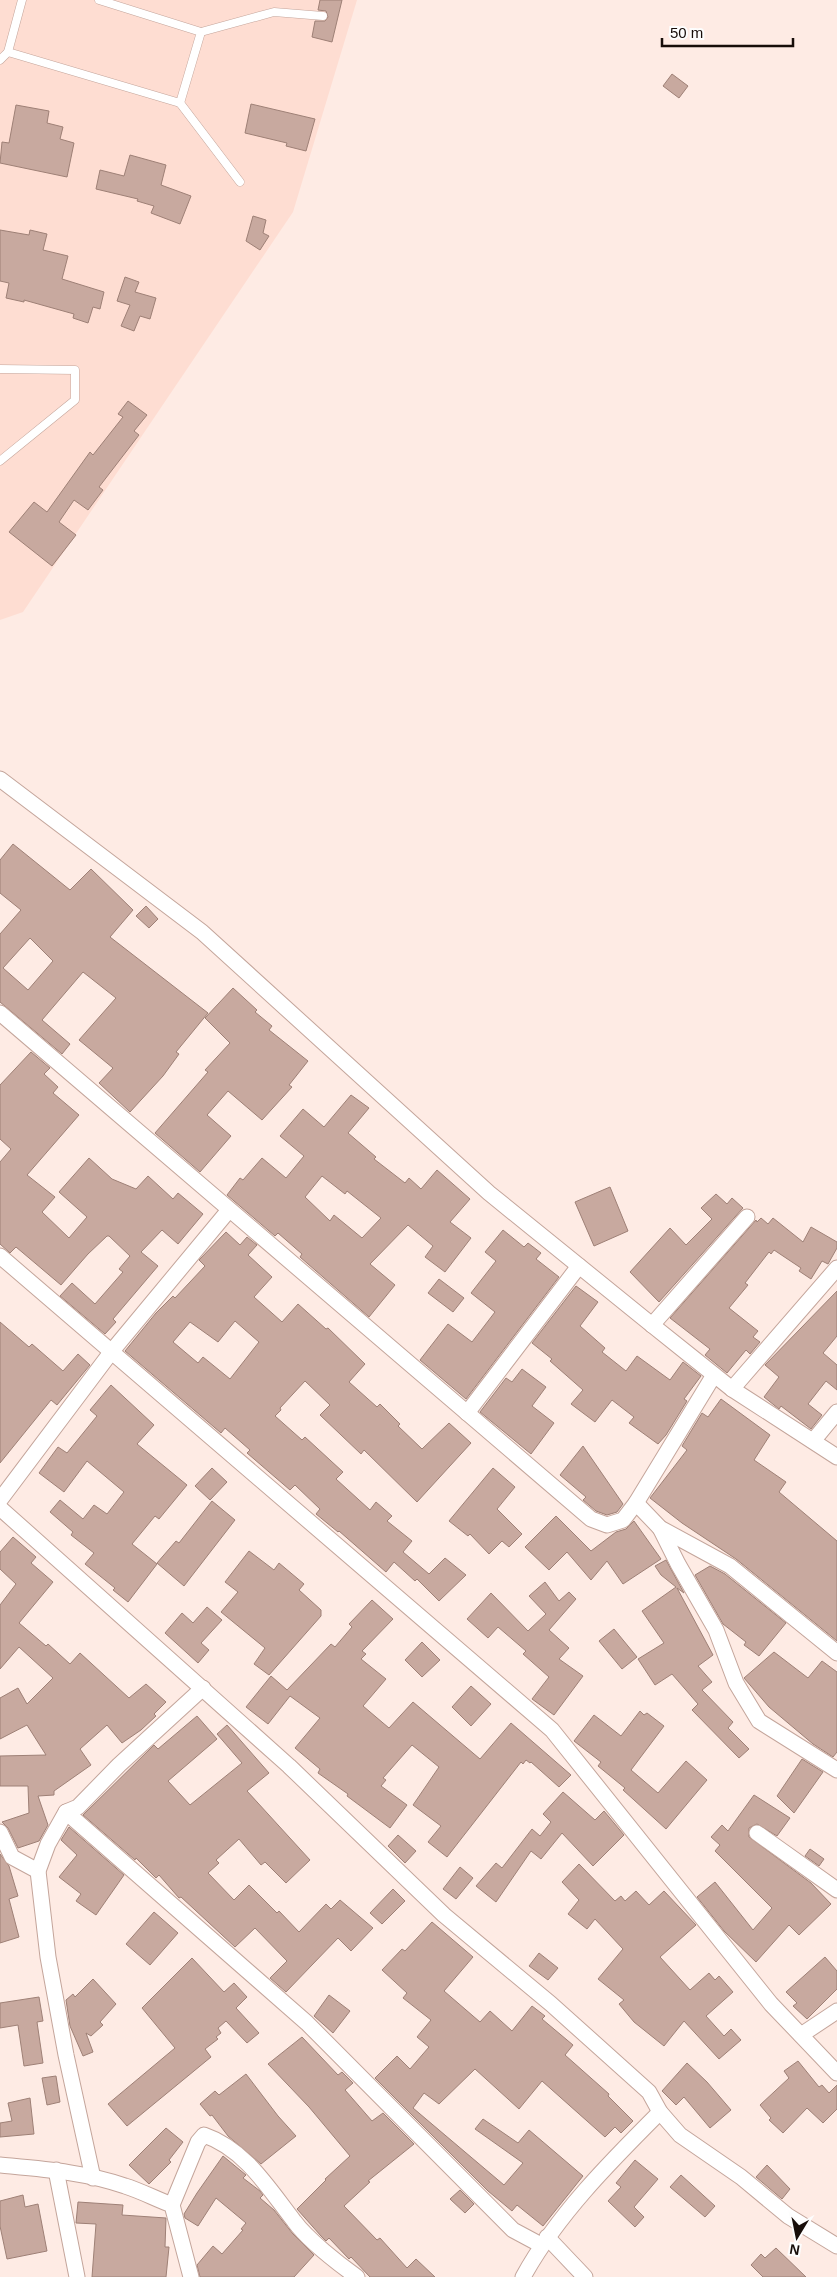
<svg xmlns="http://www.w3.org/2000/svg" width="837" height="2277" font-family="Arial,sans-serif">
	<style>
		.built { fill: #feddd2 }
		.building { fill: #c8a99f; stroke: #9e8076; fill-rule: evenodd }
		.lines { fill: none; stroke-linecap: round; stroke-linejoin: round }
		.service-casing { stroke: #c4a59b; stroke-width: 9 }
		.minor-casing { stroke: #c4a59b; stroke-width: 17 }
		.service { stroke: #fff; stroke-width: 8 }
		.minor { stroke: #fff; stroke-width: 15 }
	</style>
	<rect width="100%" height="100%" fill="#feebe4"/>
	<!-- built -->
	<path class="built" d="M 0,0 L 357,0 L 293,212 L 23,612 L 0,620 Z"/>
	<!-- building -->
	<g class="building">
		<path d="M 320,0 L 342,0 L 332,42 L 312,37 L 315,21 L 325,21 L 328,17 L 326,11 L 318,10 Z"/>
		<path d="M 672,74 L 688,86 L 679,98 L 663,86 Z"/>
		<path d="M 251,104 L 315,119 L 306,151 L 286,146 L 287,143 L 245,133 Z"/>
		<path d="M 16,105 L 49,111 L 47,123 L 63,127 L 60,139 L 74,143 L 67,177 L 0,163 L 2,142 L 9,143 Z"/>
		<path d="M 130,155 L 166,165 L 161,185 L 191,196 L 180,224 L 151,213 L 154,206 L 137,201 L 138,199 L 96,189 L 100,170 L 124,176 Z"/>
		<path d="M 253,216 L 266,220 L 263,233 L 269,236 L 260,250 L 246,241 Z"/>
		<path d="M 0,230 L 29,235 L 30,230 L 47,234 L 43,250 L 68,256 L 62,279 L 104,292 L 100,309 L 93,307 L 88,323 L 73,318 L 74,314 L 24,300 L 24,302 L 6,298 L 9,283 L 0,281 Z"/>
		<path d="M 125,277 L 139,282 L 135,292 L 156,298 L 150,319 L 140,316 L 134,331 L 121,326 L 130,305 L 117,301 Z"/>
		<path d="M 128,401 L 147,415 L 134,431 L 139,435 L 99,487 L 103,490 L 88,510 L 74,500 L 59,522 L 76,535 L 52,566 L 9,532 L 34,502 L 47,512 L 90,452 L 93,455 L 123,417 L 118,414 Z"/>
		<path d="M 13,844 L 70,890 L 91,869 L 133,910 L 110,937 L 208,1013 L 176,1052 L 179,1054 L 163,1076 L 130,1112 L 99,1083 L 113,1068 L 79,1040 L 116,998 L 83,972 L 42,1020 L 70,1044 L 62,1054 L 0,1002 L 0,934 L 21,910 L 0,893 L 0,860 ZM 30,938 L 53,961 L 28,990 L 3,968 Z"/>
		<path d="M 146,906 L 158,919 L 149,928 L 136,916 Z"/>
		<path d="M 233,988 L 257,1010 L 255,1012 L 272,1026 L 269,1030 L 308,1061 L 289,1085 L 292,1087 L 262,1120 L 228,1091 L 207,1115 L 231,1136 L 200,1172 L 155,1133 L 208,1072 L 205,1070 L 230,1043 L 205,1018 Z"/>
		<path d="M 31,1052 L 50,1068 L 44,1074 L 58,1087 L 53,1093 L 79,1115 L 27,1175 L 55,1197 L 42,1212 L 69,1238 L 87,1217 L 59,1192 L 89,1158 L 112,1179 L 136,1189 L 148,1176 L 173,1199 L 178,1193 L 203,1214 L 178,1244 L 162,1230 L 141,1252 L 158,1266 L 113,1319 L 116,1322 L 105,1334 L 60,1296 L 72,1283 L 95,1304 L 123,1272 L 119,1269 L 130,1256 L 109,1236 L 107,1236 L 88,1254 L 61,1285 L 16,1247 L 10,1253 L 0,1244 L 0,1162 L 11,1149 L 0,1139 L 0,1085 Z"/>
		<path d="M 351,1095 L 369,1108 L 348,1133 L 376,1157 L 374,1159 L 405,1183 L 409,1178 L 421,1189 L 437,1170 L 470,1199 L 450,1222 L 471,1238 L 445,1272 L 425,1257 L 433,1246 L 408,1225 L 370,1264 L 395,1285 L 369,1317 L 300,1257 L 302,1254 L 278,1233 L 275,1236 L 227,1195 L 240,1178 L 243,1180 L 262,1158 L 286,1178 L 304,1156 L 280,1136 L 303,1109 L 324,1127 ZM 322,1176 L 345,1194 L 347,1191 L 381,1218 L 362,1238 L 334,1215 L 330,1221 L 305,1197 Z"/>
		<path d="M 610,1187 L 628,1231 L 594,1246 L 575,1202 Z"/>
		<path d="M 716,1194 L 727,1204 L 732,1198 L 743,1208 L 659,1302 L 630,1272 L 670,1228 L 686,1245 L 712,1219 L 701,1208 Z"/>
		<path d="M 761,1218 L 768,1224 L 773,1218 L 803,1242 L 811,1227 L 837,1242 L 837,1248 L 828,1264 L 822,1261 L 811,1279 L 799,1271 L 801,1268 L 774,1250 L 771,1254 L 769,1252 L 745,1283 L 748,1285 L 729,1308 L 758,1331 L 753,1337 L 760,1342 L 750,1354 L 746,1350 L 727,1373 L 705,1355 L 710,1349 L 670,1318 L 756,1220 L 757,1222 Z"/>
		<path d="M 503,1230 L 524,1247 L 528,1243 L 541,1253 L 536,1259 L 559,1277 L 466,1399 L 420,1360 L 448,1324 L 472,1342 L 495,1312 L 471,1293 L 496,1261 L 485,1252 Z"/>
		<path d="M 226,1232 L 240,1245 L 247,1237 L 257,1245 L 248,1255 L 272,1277 L 254,1297 L 282,1322 L 298,1304 L 326,1329 L 328,1328 L 365,1364 L 349,1382 L 377,1407 L 380,1404 L 400,1424 L 398,1426 L 422,1449 L 449,1423 L 471,1443 L 417,1502 L 364,1450 L 361,1454 L 320,1415 L 330,1405 L 305,1381 L 280,1408 L 281,1410 L 275,1416 L 302,1440 L 305,1437 L 343,1472 L 336,1479 L 370,1510 L 376,1502 L 392,1516 L 387,1521 L 412,1541 L 403,1552 L 429,1574 L 445,1558 L 466,1575 L 439,1601 L 417,1579 L 415,1581 L 394,1562 L 386,1572 L 339,1531 L 338,1532 L 316,1514 L 320,1509 L 295,1485 L 290,1490 L 247,1453 L 250,1450 L 225,1428 L 221,1433 L 125,1351 L 156,1313 L 173,1296 L 175,1298 L 205,1266 L 199,1260 ZM 235,1321 L 259,1342 L 230,1379 L 203,1357 L 198,1363 L 173,1342 L 190,1322 L 218,1342 Z"/>
		<path d="M 439,1279 L 464,1298 L 453,1312 L 428,1293 Z"/>
		<path d="M 576,1286 L 598,1302 L 580,1326 L 605,1348 L 602,1352 L 626,1371 L 637,1356 L 670,1380 L 683,1362 L 701,1376 L 684,1399 L 687,1401 L 666,1435 L 658,1444 L 629,1423 L 634,1417 L 612,1400 L 595,1422 L 571,1404 L 583,1390 L 550,1361 L 552,1359 L 532,1343 Z"/>
		<path d="M 837,1291 L 837,1336 L 823,1353 L 837,1365 L 837,1390 L 826,1381 L 808,1404 L 822,1415 L 811,1429 L 781,1406 L 779,1409 L 764,1397 L 779,1377 L 765,1365 Z"/>
		<path d="M 0,1322 L 29,1347 L 32,1344 L 63,1371 L 78,1354 L 90,1365 L 57,1405 L 51,1400 L 0,1463 Z"/>
		<path d="M 522,1369 L 546,1387 L 532,1406 L 554,1423 L 531,1454 L 480,1412 L 506,1378 L 512,1382 Z"/>
		<path d="M 111,1385 L 154,1425 L 137,1444 L 187,1485 L 159,1519 L 155,1516 L 132,1544 L 157,1564 L 128,1602 L 113,1590 L 115,1588 L 85,1564 L 94,1553 L 71,1535 L 73,1532 L 50,1512 L 60,1500 L 83,1519 L 94,1505 L 107,1514 L 124,1492 L 87,1461 L 64,1492 L 39,1473 L 58,1447 L 67,1453 L 97,1416 L 90,1410 Z"/>
		<path d="M 721,1399 L 770,1435 L 754,1460 L 786,1482 L 779,1492 L 837,1541 L 837,1641 L 736,1559 L 682,1523 L 650,1498 L 687,1450 L 682,1446 L 702,1413 L 708,1417 Z"/>
		<path d="M 583,1446 L 623,1504 L 617,1512 L 607,1515 L 596,1511 L 583,1500 L 586,1497 L 560,1475 Z"/>
		<path d="M 212,1468 L 227,1482 L 210,1500 L 195,1486 Z"/>
		<path d="M 493,1468 L 515,1487 L 497,1509 L 522,1534 L 509,1547 L 502,1541 L 489,1554 L 470,1534 L 468,1536 L 449,1521 Z"/>
		<path d="M 212,1501 L 235,1520 L 184,1586 L 157,1563 L 176,1541 L 179,1543 Z"/>
		<path d="M 556,1516 L 591,1551 L 616,1532 L 626,1529 L 634,1521 L 661,1559 L 623,1584 L 607,1561 L 591,1580 L 567,1552 L 549,1570 L 525,1547 Z"/>
		<path d="M 13,1537 L 36,1557 L 31,1563 L 53,1582 L 19,1623 L 46,1646 L 48,1644 L 70,1664 L 80,1653 L 129,1698 L 146,1684 L 166,1702 L 154,1714 L 156,1716 L 141,1730 L 122,1743 L 107,1725 L 80,1749 L 91,1765 L 54,1791 L 54,1795 L 38,1796 L 48,1825 L 39,1841 L 18,1848 L 8,1828 L 2,1822 L 29,1813 L 28,1786 L 0,1786 L 0,1756 L 46,1755 L 27,1725 L 0,1739 L 0,1698 L 18,1688 L 27,1704 L 53,1678 L 19,1647 L 0,1669 L 0,1605 L 16,1584 L 0,1569 L 0,1552 Z"/>
		<path d="M 249,1551 L 274,1570 L 279,1563 L 304,1584 L 299,1590 L 321,1610 L 321,1616 L 269,1675 L 254,1664 L 265,1648 L 221,1612 L 238,1592 L 225,1582 Z"/>
		<path d="M 666,1560 L 684,1593 L 677,1588 L 713,1655 L 698,1666 L 712,1682 L 702,1690 L 733,1722 L 728,1728 L 749,1749 L 739,1758 L 692,1710 L 698,1704 L 672,1674 L 655,1685 L 638,1659 L 664,1643 L 642,1611 L 676,1587 L 661,1575 L 655,1566 Z"/>
		<path d="M 710,1566 L 725,1574 L 786,1623 L 759,1656 L 744,1645 L 746,1642 L 723,1624 L 695,1575 Z"/>
		<path d="M 545,1582 L 559,1601 L 569,1592 L 576,1599 L 549,1630 L 569,1648 L 559,1659 L 583,1676 L 554,1715 L 532,1699 L 549,1677 L 523,1654 L 526,1651 L 498,1627 L 488,1638 L 467,1619 L 491,1593 L 528,1631 L 546,1614 L 529,1596 Z"/>
		<path d="M 372,1600 L 393,1619 L 362,1651 L 366,1654 L 361,1659 L 386,1679 L 363,1706 L 389,1728 L 413,1702 L 480,1759 L 511,1723 L 571,1775 L 559,1787 L 531,1762 L 530,1763 L 526,1760 L 523,1764 L 521,1762 L 447,1857 L 428,1842 L 441,1826 L 413,1805 L 439,1767 L 412,1745 L 383,1778 L 386,1780 L 381,1786 L 407,1805 L 390,1828 L 347,1796 L 348,1794 L 318,1773 L 320,1769 L 295,1748 L 320,1718 L 290,1696 L 268,1724 L 246,1707 L 271,1676 L 287,1690 L 331,1644 L 335,1647 L 352,1627 L 349,1624 Z"/>
		<path d="M 207,1607 L 222,1620 L 201,1643 L 209,1650 L 198,1663 L 165,1633 L 182,1613 L 193,1623 Z"/>
		<path d="M 614,1629 L 637,1657 L 622,1669 L 599,1641 Z"/>
		<path d="M 422,1642 L 440,1660 L 422,1677 L 405,1660 Z"/>
		<path d="M 774,1652 L 808,1678 L 822,1661 L 837,1672 L 837,1752 L 833,1757 L 813,1744 L 769,1707 L 744,1678 Z"/>
		<path d="M 471,1686 L 491,1704 L 471,1726 L 452,1707 Z"/>
		<path d="M 640,1711 L 644,1715 L 647,1713 L 664,1726 L 631,1770 L 658,1793 L 686,1761 L 707,1780 L 666,1829 L 623,1790 L 625,1788 L 598,1766 L 601,1762 L 574,1741 L 594,1715 L 621,1736 Z"/>
		<path d="M 197,1716 L 217,1739 L 168,1781 L 190,1805 L 242,1763 L 217,1734 L 227,1725 L 269,1773 L 247,1791 L 310,1860 L 286,1883 L 265,1862 L 261,1865 L 239,1839 L 216,1860 L 219,1863 L 208,1873 L 234,1900 L 249,1885 L 277,1913 L 279,1911 L 299,1932 L 326,1904 L 331,1909 L 340,1900 L 373,1928 L 351,1951 L 338,1938 L 286,1992 L 270,1978 L 287,1961 L 255,1928 L 235,1947 L 181,1897 L 179,1898 L 159,1875 L 156,1878 L 136,1858 L 135,1860 L 83,1815 L 154,1745 L 158,1749 Z"/>
		<path d="M 802,1759 L 823,1772 L 794,1813 L 777,1796 Z"/>
		<path d="M 563,1792 L 595,1820 L 604,1811 L 624,1835 L 593,1866 L 562,1833 L 541,1859 L 531,1851 L 496,1902 L 476,1886 L 496,1863 L 502,1868 L 532,1829 L 540,1836 L 551,1822 L 543,1814 Z"/>
		<path d="M 754,1795 L 790,1818 L 777,1836 L 757,1824 L 749,1828 L 749,1837 L 811,1883 L 831,1904 L 799,1935 L 789,1925 L 756,1962 L 724,1931 L 697,1897 L 715,1882 L 753,1930 L 772,1908 L 715,1851 L 720,1845 L 711,1837 L 722,1825 L 728,1831 Z"/>
		<path d="M 69,1827 L 124,1875 L 96,1915 L 76,1901 L 81,1894 L 59,1877 L 77,1855 L 61,1840 Z"/>
		<path d="M 398,1835 L 416,1851 L 405,1863 L 388,1846 Z"/>
		<path d="M 810,1849 L 824,1859 L 819,1866 L 805,1856 Z"/>
		<path d="M 0,1854 L 9,1866 L 18,1896 L 9,1899 L 19,1937 L 0,1943 Z"/>
		<path d="M 579,1864 L 615,1901 L 621,1896 L 625,1901 L 636,1891 L 649,1905 L 664,1891 L 696,1925 L 660,1957 L 690,1990 L 709,1973 L 715,1980 L 719,1976 L 733,1992 L 706,2016 L 724,2036 L 731,2029 L 741,2040 L 719,2059 L 684,2021 L 664,2046 L 634,2022 L 619,2004 L 624,2000 L 598,1979 L 623,1949 L 595,1919 L 587,1929 L 568,1914 L 579,1900 L 562,1882 Z"/>
		<path d="M 460,1867 L 473,1878 L 456,1899 L 443,1889 Z"/>
		<path d="M 393,1889 L 405,1901 L 382,1924 L 370,1913 Z"/>
		<path d="M 154,1912 L 178,1933 L 150,1965 L 126,1944 Z"/>
		<path d="M 432,1922 L 473,1957 L 444,1991 L 480,2022 L 490,2011 L 512,2031 L 532,2006 L 545,2016 L 542,2019 L 573,2045 L 565,2055 L 609,2094 L 608,2096 L 633,2121 L 621,2133 L 615,2127 L 605,2137 L 542,2081 L 519,2109 L 475,2069 L 439,2104 L 424,2093 L 413,2108 L 504,2185 L 523,2163 L 475,2129 L 483,2119 L 518,2143 L 529,2130 L 583,2176 L 543,2226 L 517,2205 L 512,2211 L 488,2191 L 375,2078 L 397,2056 L 410,2069 L 429,2047 L 417,2037 L 431,2020 L 403,1998 L 407,1993 L 382,1970 L 402,1949 L 405,1951 Z"/>
		<path d="M 539,1953 L 558,1968 L 548,1980 L 529,1966 Z"/>
		<path d="M 825,1957 L 837,1971 L 837,1989 L 807,2019 L 793,2006 L 797,2003 L 786,1992 Z"/>
		<path d="M 192,1958 L 224,1992 L 234,1983 L 247,1997 L 236,2008 L 259,2033 L 247,2043 L 226,2021 L 218,2028 L 221,2033 L 216,2037 L 218,2039 L 205,2049 L 211,2057 L 127,2126 L 108,2104 L 175,2048 L 142,2008 Z"/>
		<path d="M 93,1979 L 116,2004 L 100,2022 L 103,2025 L 91,2036 L 86,2033 L 93,2052 L 83,2056 L 70,2026 L 66,2000 L 73,1994 L 75,1997 Z"/>
		<path d="M 329,1995 L 350,2011 L 333,2033 L 314,2016 Z"/>
		<path d="M 39,1997 L 43,2021 L 37,2022 L 43,2063 L 24,2066 L 18,2025 L 0,2028 L 0,2003 Z"/>
		<path d="M 302,2037 L 338,2075 L 342,2072 L 353,2083 L 345,2090 L 372,2121 L 383,2113 L 414,2144 L 368,2181 L 370,2182 L 344,2206 L 377,2240 L 380,2238 L 407,2268 L 416,2259 L 435,2277 L 370,2277 L 351,2257 L 349,2259 L 329,2238 L 326,2241 L 321,2236 L 297,2209 L 326,2180 L 325,2179 L 350,2156 L 309,2107 L 268,2064 Z"/>
		<path d="M 798,2061 L 819,2087 L 822,2085 L 829,2093 L 837,2085 L 837,2109 L 823,2123 L 807,2108 L 783,2133 L 769,2120 L 771,2118 L 760,2105 L 789,2078 L 784,2071 Z"/>
		<path d="M 687,2063 L 707,2082 L 731,2110 L 710,2128 L 684,2097 L 676,2105 L 662,2091 Z"/>
		<path d="M 246,2074 L 278,2116 L 296,2136 L 261,2164 L 228,2136 L 212,2115 L 210,2116 L 200,2104 L 215,2091 L 219,2095 Z"/>
		<path d="M 56,2076 L 60,2102 L 47,2105 L 42,2078 Z"/>
		<path d="M 30,2098 L 34,2134 L 0,2137 L 0,2123 L 12,2121 L 8,2103 Z"/>
		<path d="M 166,2128 L 183,2142 L 169,2160 L 171,2162 L 149,2184 L 129,2165 Z"/>
		<path d="M 223,2156 L 246,2175 L 243,2178 L 260,2191 L 263,2195 L 260,2198 L 274,2210 L 293,2234 L 314,2255 L 294,2277 L 200,2277 L 197,2265 L 213,2246 L 222,2254 L 243,2230 L 241,2229 L 246,2223 L 216,2198 L 198,2226 L 185,2218 L 184,2214 L 197,2193 Z"/>
		<path d="M 635,2160 L 658,2179 L 634,2207 L 644,2217 L 635,2227 L 608,2201 L 621,2187 L 616,2183 Z"/>
		<path d="M 767,2165 L 790,2189 L 782,2199 L 756,2177 Z"/>
		<path d="M 681,2175 L 715,2206 L 705,2217 L 670,2187 Z"/>
		<path d="M 460,2190 L 474,2204 L 465,2213 L 450,2199 Z"/>
		<path d="M 23,2195 L 25,2207 L 38,2204 L 47,2251 L 7,2259 L 0,2226 L 0,2201 Z"/>
		<path d="M 78,2202 L 123,2205 L 122,2215 L 166,2218 L 165,2247 L 169,2247 L 166,2277 L 92,2277 L 96,2224 L 76,2223 Z"/>
		<path d="M 776,2248 L 806,2277 L 763,2277 L 751,2265 L 761,2254 L 765,2258 Z"/>
	</g>
	<g class="lines">
		<!-- service casing -->
		<g class="service-casing">
			<g id="service">
				<path d="M 22,0 L 8,52 L 180,103 L 201,32 L 99,0"/>
				<path d="M 201,32 L 274,12 L 323,16"/>
				<path d="M 0,60 L 8,52"/>
				<path d="M 180,103 L 240,182"/>
				<path d="M 0,369 L 75,370 L 75,400 L 0,461"/>
			</g>
		</g>
		<!-- minor casing -->
		<g class="minor-casing">
			<g id="minor">
				<path d="M 0,779 L 202,932 L 489,1193 L 652,1325 L 732,1389 L 837,1457"/>
				<path d="M 0,1013 L 591,1519 L 607,1525 L 623,1520 L 636,1503 L 714,1375"/>
				<path d="M 0,1256 L 552,1730 L 771,2004 L 837,2073"/>
				<path d="M 652,1325 L 747,1217"/>
				<path d="M 732,1389 L 837,1268"/>
				<path d="M 467,1413 L 579,1266"/>
				<path d="M 813,1441 L 837,1412"/>
				<path d="M 0,1500 L 112,1351 L 229,1210"/>
				<path d="M 636,1503 L 660,1528 L 730,1566 L 837,1653"/>
				<path d="M 0,1508 L 289,1766 L 444,1915 L 551,2004 L 649,2092 L 660,2112 L 680,2135 L 741,2177 L 788,2216 L 837,2246"/>
				<path d="M 660,1528 L 678,1564 L 716,1630 L 736,1683 L 759,1721 L 837,1770"/>
				<path d="M 66,1812 L 307,2023 L 513,2230 L 541,2245"/>
				<path d="M 0,1832 L 12,1857 L 38,1871"/>
				<path d="M 757,1833 L 837,1890"/>
				<path d="M 801,2035 L 837,2011"/>
				<path d="M 0,2165 C 42,2169 85,2172 125,2186 C 141,2191 156,2199 172,2205 L 191,2277"/>
				<path d="M 56,2170 L 77,2277"/>
				<path d="M 93,2178 L 66,2055 L 48,1957 L 38,1871 L 48,1844 L 66,1812 L 78,1807 L 119,1765 L 203,1688"/>
				<path d="M 172,2205 L 198,2142 L 204,2135 C 245,2149 269,2189 294,2221 C 307,2239 339,2264 357,2277"/>
				<path d="M 547,2237 L 585,2277"/>
				<path d="M 523,2277 C 557,2215 610,2162 660,2112"/>
			</g>
		</g>
		<!-- service -->
		<use href="#service" class="service"/>
		<!-- minor -->
		<use href="#minor" class="minor"/>
	</g>
	<!-- north arrow -->
	<g transform="translate(797 2237) rotate(190)" stroke="#fdfdfd" stroke-width="4" paint-order="stroke">
	<path d="M0-4L9 19L0 12L-9 19Z" fill="#170d09"/>
	<text y="-8" font-size="14" font-weight="bold" text-anchor="middle" fill="#170d09">N</text>
	</g>
	<!-- scale -->
	<path d="M662 38v8h131v-8" fill="none" stroke="#170d09" stroke-width="2.5"/>
	<text x="670" y="38" font-size="15" fill="#170d09" stroke="#fdfdfd" stroke-width="4" paint-order="stroke">50 m</text>
</svg>
